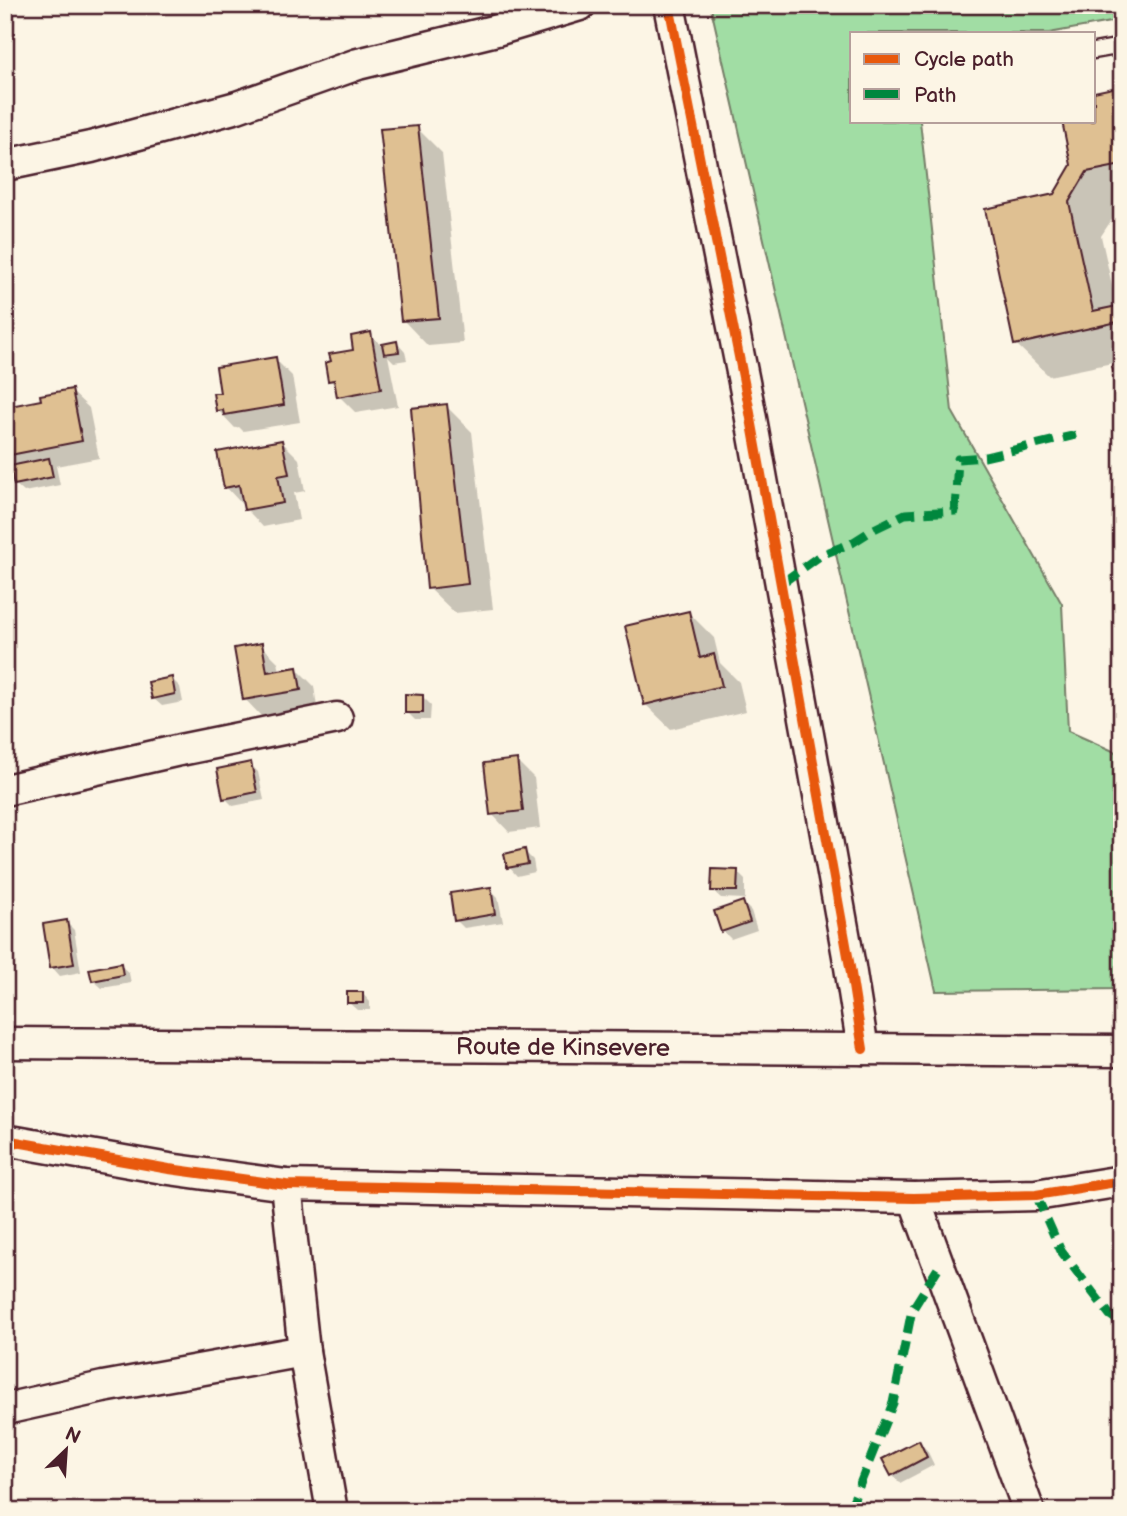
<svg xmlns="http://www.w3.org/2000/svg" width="1127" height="1516" font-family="'Balsamiq Sans',sans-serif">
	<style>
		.green { fill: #a1dda4; stroke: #767e68; stroke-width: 2 }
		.shadow { fill: #0003 }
		.building { fill: #dfc092; stroke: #4a1f2b; stroke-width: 2 }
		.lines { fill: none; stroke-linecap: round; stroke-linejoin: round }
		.lane-casing { stroke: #4a1f2b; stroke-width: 19 }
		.street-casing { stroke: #4a1f2b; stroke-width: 35 }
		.lane { stroke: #fcf5e5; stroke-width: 14 }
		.street { stroke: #fcf5e5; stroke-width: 30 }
		.quiet { stroke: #00873e; stroke-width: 9; stroke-dasharray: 18 9; stroke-linecap: butt }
		.cycleway-casing { stroke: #fcf5e5; stroke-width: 15 }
		.cycleway { stroke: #e8590c; stroke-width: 10 }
		.labels { text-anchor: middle; stroke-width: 7; stroke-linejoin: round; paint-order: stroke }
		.street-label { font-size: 24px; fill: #4a1f2b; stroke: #fcf5e5 }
	</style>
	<rect width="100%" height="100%" fill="#fcf5e5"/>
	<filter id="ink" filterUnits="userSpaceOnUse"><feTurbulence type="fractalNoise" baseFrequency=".0143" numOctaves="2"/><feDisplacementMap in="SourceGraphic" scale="14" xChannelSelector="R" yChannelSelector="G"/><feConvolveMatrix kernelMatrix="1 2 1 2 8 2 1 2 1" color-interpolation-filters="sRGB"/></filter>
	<g filter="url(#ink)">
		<!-- green -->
		<path class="green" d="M 728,5 L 1122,5 L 1122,20 L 1049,33 L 852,33 L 852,121 L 920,121 L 952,411 L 1062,604 L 1068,731 L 1122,755 L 1122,989 L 936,991 L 711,8 Z"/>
		<!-- shadow -->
		<g class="shadow">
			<path d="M 1122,88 L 1122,204 L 1101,236 L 1117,308 L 1122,307 L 1122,361 L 1049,376 L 1016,344 L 1055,196 L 1073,165 L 1064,121 L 1094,121 L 1094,94 Z"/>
			<path d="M 417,128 L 442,153 L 463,343 L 428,346 L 403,320 Z"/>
			<path d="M 370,334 L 382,346 L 397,343 L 405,352 L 407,360 L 394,362 L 388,356 L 398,406 L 356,413 L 339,396 L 337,387 L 330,380 Z"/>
			<path d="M 275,359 L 292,376 L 300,422 L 243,431 L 239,427 L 235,428 L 218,410 L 222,394 Z"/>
			<path d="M 71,391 L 89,408 L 99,458 L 56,466 L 60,485 L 24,492 L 15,484 L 11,465 L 5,459 L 5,413 Z"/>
			<path d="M 446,406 L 472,432 L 493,609 L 455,613 L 429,588 Z"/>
			<path d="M 282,442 L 299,459 L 305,491 L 294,493 L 299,520 L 263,527 L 226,487 Z"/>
			<path d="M 688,612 L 714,638 L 720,663 L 739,682 L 746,711 L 671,729 L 645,704 Z"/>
			<path d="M 261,645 L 278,662 L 280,672 L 297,669 L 314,686 L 317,707 L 262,717 L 245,699 Z"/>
			<path d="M 5,647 L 8,663 L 5,663 Z"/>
			<path d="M 172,679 L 180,687 L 183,702 L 162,706 L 153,698 Z"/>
			<path d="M 423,697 L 431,705 L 430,720 L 415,720 L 407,712 Z"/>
			<path d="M 517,761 L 534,778 L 540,828 L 509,832 L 492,814 Z"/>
			<path d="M 250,764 L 258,772 L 264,800 L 233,806 L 225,798 Z"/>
			<path d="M 524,851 L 533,860 L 535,872 L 517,876 L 509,867 Z"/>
			<path d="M 737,872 L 745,880 L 745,899 L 721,898 L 712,890 Z"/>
			<path d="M 490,889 L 498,897 L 503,922 L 464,928 L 456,920 Z"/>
			<path d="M 743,903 L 751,911 L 757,930 L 731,939 L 723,931 Z"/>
			<path d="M 66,922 L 74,930 L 81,972 L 60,976 L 52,967 Z"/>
			<path d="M 120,965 L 129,973 L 131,983 L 102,988 L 93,980 Z"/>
			<path d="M 362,993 L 370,1002 L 370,1010 L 357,1010 L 348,1002 Z"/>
			<path d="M 918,1442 L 927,1450 L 934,1465 L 900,1483 L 892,1475 Z"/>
		</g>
		<!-- building -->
		<g class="building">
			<path d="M 1122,86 L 1122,165 L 1087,172 L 1069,202 L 1093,311 L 1122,305 L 1122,321 L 1014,345 L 985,209 L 1054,194 L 1071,165 L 1062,121 L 1094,121 L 1094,92 Z"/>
			<path d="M 418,126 L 439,318 L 401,321 L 380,129 Z"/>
			<path d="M 371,332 L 381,389 L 337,397 L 334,380 L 328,381 L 325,363 L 331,361 L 329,354 L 353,350 L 351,336 Z"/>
			<path d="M 397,341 L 399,352 L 384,354 L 382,344 Z"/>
			<path d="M 276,357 L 284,405 L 224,415 L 223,410 L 216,411 L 213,393 L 220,393 L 216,367 Z"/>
			<path d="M 1122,364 L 1122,413 L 1112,366 Z"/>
			<path d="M 72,389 L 82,441 L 5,456 L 5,407 L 41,400 L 40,395 Z"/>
			<path d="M 447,404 L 468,584 L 427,589 L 411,408 Z"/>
			<path d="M 282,440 L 289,474 L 278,476 L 283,503 L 244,510 L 239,485 L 224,488 L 217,452 Z"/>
			<path d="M 49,458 L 53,477 L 14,485 L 10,466 Z"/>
			<path d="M 689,611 L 700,658 L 714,654 L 722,686 L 644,705 L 625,626 Z"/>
			<path d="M 262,643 L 267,672 L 297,667 L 301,690 L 243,700 L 234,648 Z"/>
			<path d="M 172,677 L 175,694 L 152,699 L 148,682 Z"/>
			<path d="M 405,694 L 423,695 L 423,713 L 405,713 Z"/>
			<path d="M 517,759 L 523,811 L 490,815 L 484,763 Z"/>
			<path d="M 251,762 L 257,792 L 223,799 L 217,769 Z"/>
			<path d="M 525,849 L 528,864 L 507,868 L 504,854 Z"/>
			<path d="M 712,869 L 738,870 L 737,891 L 711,891 Z"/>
			<path d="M 491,887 L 495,914 L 454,921 L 450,893 Z"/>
			<path d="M 743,901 L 750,922 L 721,932 L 714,911 Z"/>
			<path d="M 67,920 L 74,964 L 50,968 L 43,924 Z"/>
			<path d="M 121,963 L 123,975 L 92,981 L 89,969 Z"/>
			<rect x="347" y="992" width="16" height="11"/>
			<path d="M 919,1440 L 927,1457 L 891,1476 L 882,1459 Z"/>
		</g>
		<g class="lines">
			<!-- lane casing -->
			<g class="lane-casing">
				<path id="lane" d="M 1094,51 L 1122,46"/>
			</g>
			<!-- street casing -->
			<g class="street-casing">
				<g id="street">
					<path d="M 669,5 L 748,402 L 850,967 L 863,1049"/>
					<path d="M 5,165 L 91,147 L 237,107 L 358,64 L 497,30 L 580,5"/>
					<path d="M 5,790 L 180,750 L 337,718"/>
					<path id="s1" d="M 5,1043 L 1122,1051"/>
					<path d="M 5,1140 L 169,1169 L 286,1185 L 914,1198 L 1036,1195 L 1122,1181"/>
					<path d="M 286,1185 L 304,1351 L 332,1511"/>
					<path d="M 914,1198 L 1029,1511"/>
					<path d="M 5,1409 L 103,1387 L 304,1351"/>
				</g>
			</g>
			<!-- lane -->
			<use href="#lane" class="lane"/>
			<!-- street -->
			<use href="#street" class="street"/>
			<!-- quiet -->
			<g class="quiet">
				<path d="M 782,583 L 821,555 L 852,543 L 874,529 L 905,514 L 955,511 L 958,459 L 985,457 L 1076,435"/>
				<path d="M 1036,1195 L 1061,1251 L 1110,1315 L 1122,1323"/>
				<path d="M 847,1511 L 851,1506 L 893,1403 L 912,1310 L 940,1265"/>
			</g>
			<!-- cycleway casing -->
			<g class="cycleway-casing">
				<g id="cycleway">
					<path d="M 669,5 L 748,402 L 850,967 L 863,1049"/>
					<path d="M 5,1140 L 169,1169 L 286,1185 L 914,1198 L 1036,1195 L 1122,1181"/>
				</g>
			</g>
			<!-- cycleway -->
			<use href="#cycleway" class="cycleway"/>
		</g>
	</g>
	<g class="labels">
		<!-- street labels -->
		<g class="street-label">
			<text dy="8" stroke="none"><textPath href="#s1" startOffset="558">Route de Kinsevere</textPath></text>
		</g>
	</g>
	<!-- margin -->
	<rect width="1127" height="1516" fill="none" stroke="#fcf5e5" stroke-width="28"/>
	<rect x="14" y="14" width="1099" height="1488" fill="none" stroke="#4a1f2b" stroke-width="2.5" filter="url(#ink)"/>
	<!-- legend -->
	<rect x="850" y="32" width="245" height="91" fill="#fcf5e5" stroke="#b59f9b" stroke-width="2"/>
	<rect x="864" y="54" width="35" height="10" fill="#e8590c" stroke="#b59f9b" stroke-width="2"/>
	<text x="914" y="66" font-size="21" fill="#4a1f2b">Cycle path</text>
	<rect x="864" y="89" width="35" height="10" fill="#00873e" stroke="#b59f9b" stroke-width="2"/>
	<text x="914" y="102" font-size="21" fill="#4a1f2b">Path</text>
	<!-- north arrow -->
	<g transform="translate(66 1450) rotate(25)" stroke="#fcf5e5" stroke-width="5" paint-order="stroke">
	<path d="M0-5L12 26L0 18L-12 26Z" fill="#4a1f2b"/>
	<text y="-10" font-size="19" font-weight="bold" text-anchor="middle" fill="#4a1f2b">N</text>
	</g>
</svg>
